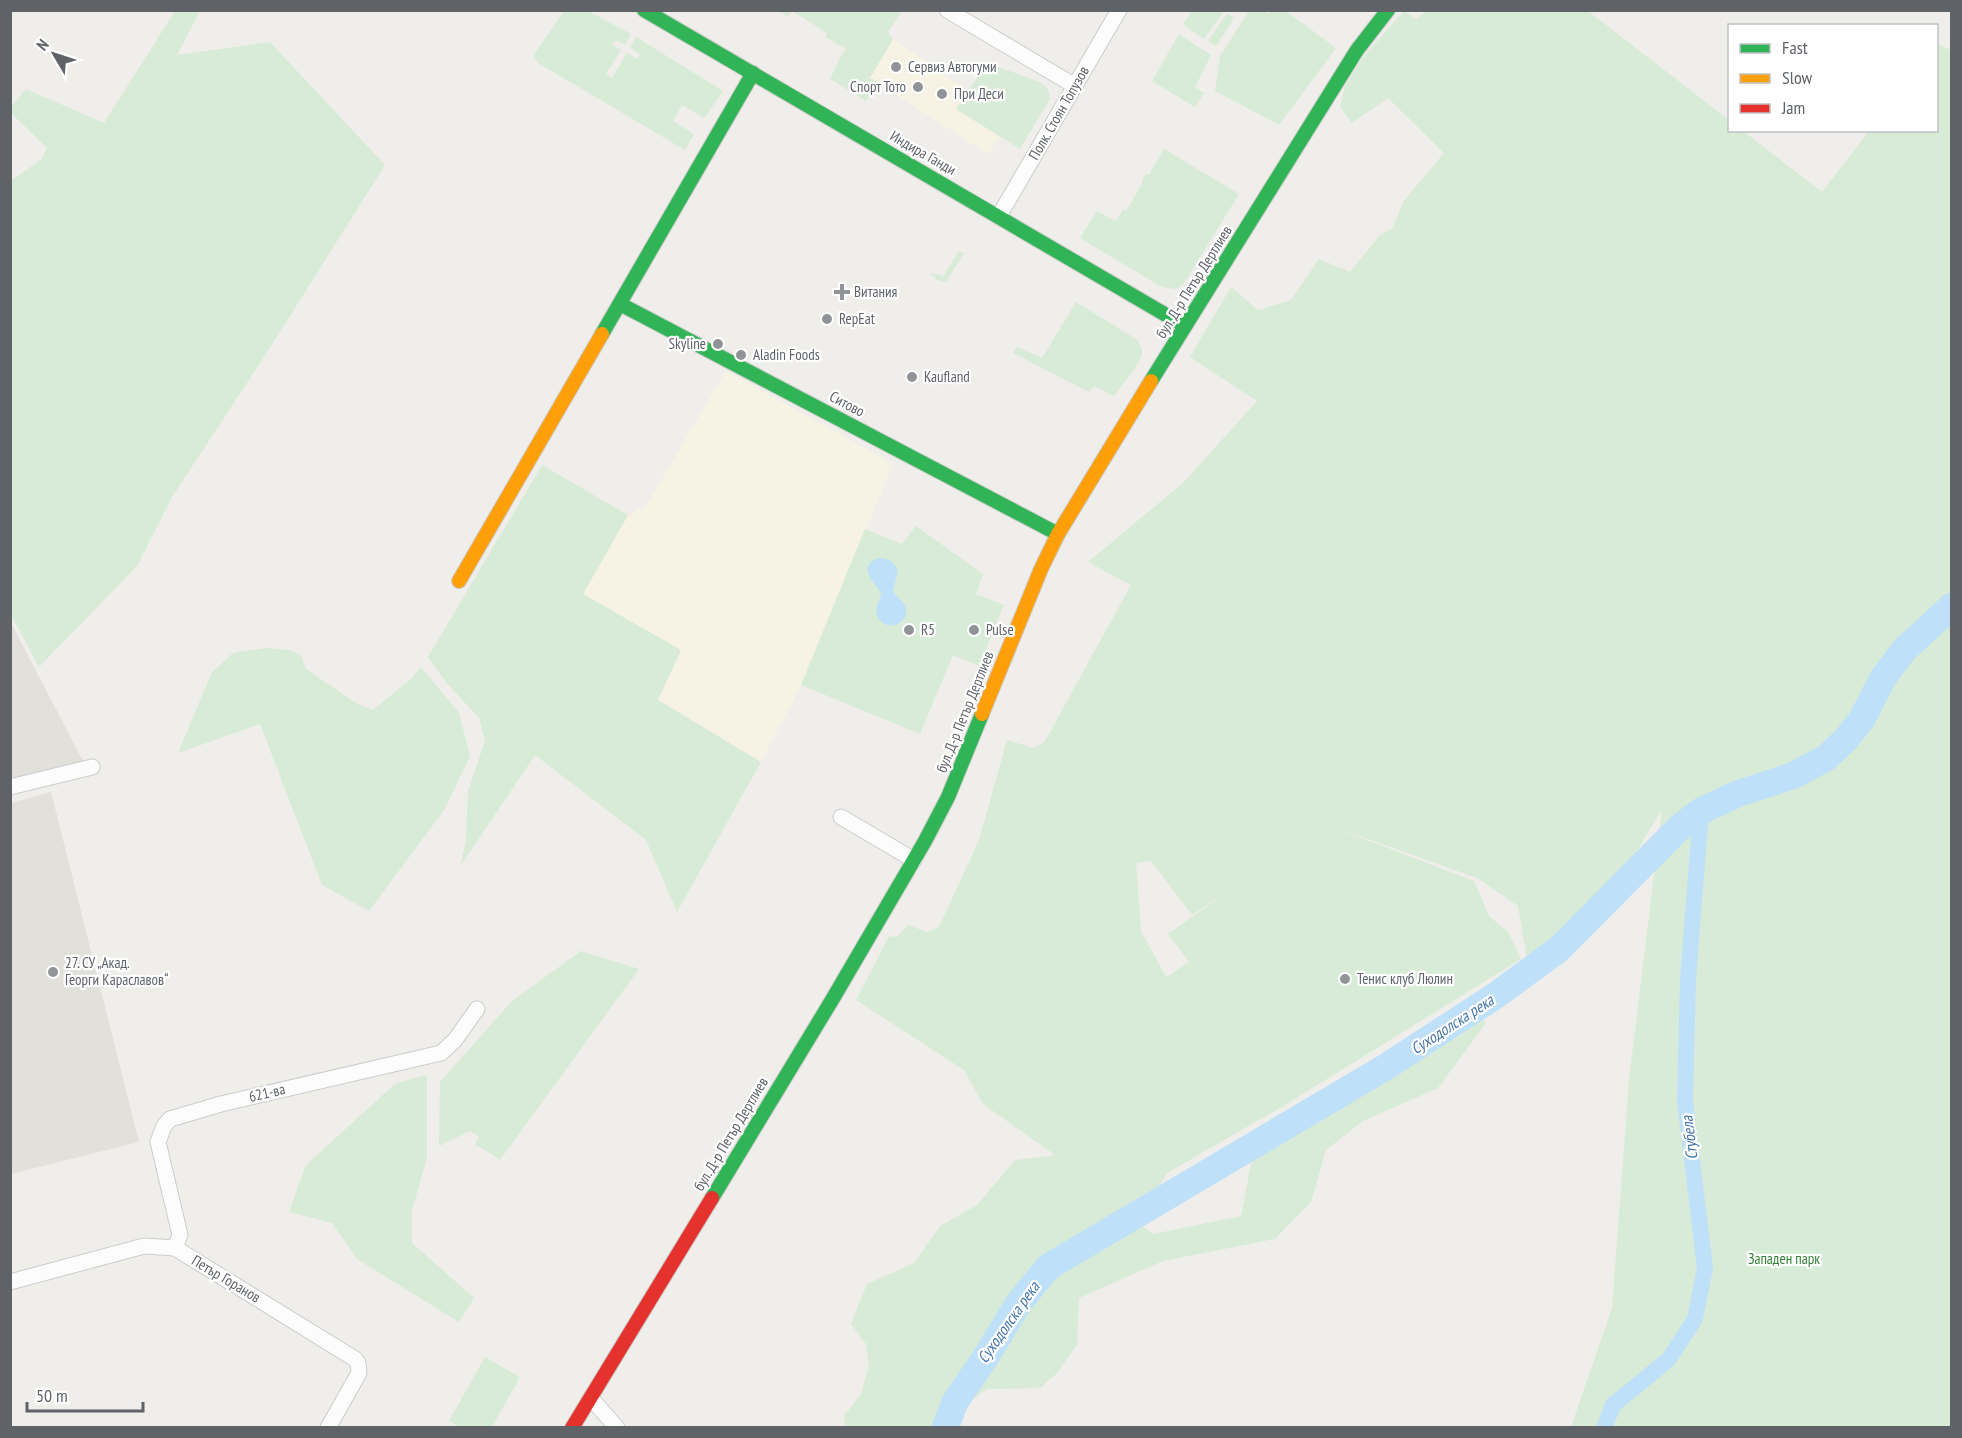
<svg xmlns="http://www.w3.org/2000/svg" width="1962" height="1438" font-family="'PT Sans Narrow',sans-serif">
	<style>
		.commercial { fill: #f7f3e4 }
		.education { fill: #e2e0da }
		.green { fill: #d8ebd6; fill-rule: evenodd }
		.water { fill: #bfe0f9 }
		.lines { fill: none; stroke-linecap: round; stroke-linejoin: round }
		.canal { stroke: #bfe0f9; stroke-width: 16 }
		.river { stroke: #bfe0f9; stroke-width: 27 }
		.street-casing { stroke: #cbcccc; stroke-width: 17 }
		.fast-casing { stroke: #cacacb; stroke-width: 16 }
		.slow-casing { stroke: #cacacb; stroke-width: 16 }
		.jam-casing { stroke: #cacacb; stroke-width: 16 }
		.street { stroke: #fdfcfc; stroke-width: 15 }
		.fast { stroke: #30b455; stroke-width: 14 }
		.slow { stroke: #ff9f0a; stroke-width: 14 }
		.jam { stroke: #e5322d; stroke-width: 14 }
		.poi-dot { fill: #919496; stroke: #fff; stroke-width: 2 }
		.labels { text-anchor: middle; stroke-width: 4.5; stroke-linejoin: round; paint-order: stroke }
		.poi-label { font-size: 15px; fill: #5f6368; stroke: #fff; text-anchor: start }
		.street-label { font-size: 15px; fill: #5f6368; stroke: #fff }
		.park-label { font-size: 15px; fill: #348238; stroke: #fff }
		.water-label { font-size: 16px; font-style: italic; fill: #4174aa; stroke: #fff }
	</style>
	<rect width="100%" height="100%" fill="#efeeea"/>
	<!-- commercial -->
	<g class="commercial">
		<path d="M 893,39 L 968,91 L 956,109 L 1000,137 L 988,154 L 870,78 Z"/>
		<path d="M 726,371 L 893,464 L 801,685 L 761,762 L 658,699 L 681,651 L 583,594 L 628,515 L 631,516 L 637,508 L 643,511 Z"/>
	</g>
	<!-- education -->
	<g class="education">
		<path d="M 11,623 L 83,761 L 11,779 Z"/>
		<path d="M 51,792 L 139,1142 L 11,1174 L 11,803 Z"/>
	</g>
	<!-- green -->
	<g class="green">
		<path d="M 1560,10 L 1563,13 L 1565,11 L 1588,11 L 1729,120 L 1730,130 L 1743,131 L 1822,192 L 1869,131 L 1936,130 L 1937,44 L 1951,50 L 1951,1427 L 1571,1427 L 1612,1308 L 1629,1080 L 1662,809 L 1628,866 L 1558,940 L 1527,960 L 1518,906 L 1477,878 L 1323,823 L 1474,881 L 1489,916 L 1508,932 L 1521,959 L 1285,1105 L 1167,1173 L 1136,1222 L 1153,1234 L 1241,1216 L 1253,1154 L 1479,1014 L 1486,1023 L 1438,1088 L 1363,1121 L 1326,1150 L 1311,1202 L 1275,1239 L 1163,1261 L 1079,1298 L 1077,1345 L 1056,1374 L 1040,1388 L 987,1389 L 936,1427 L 845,1427 L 844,1416 L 861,1394 L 869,1365 L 866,1344 L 851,1324 L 867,1284 L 914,1263 L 940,1226 L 977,1205 L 1015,1160 L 1055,1155 L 983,1104 L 964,1070 L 856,1000 L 889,936 L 897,937 L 908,925 L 927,932 L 939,927 L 979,840 L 1007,740 L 1034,748 L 1045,741 L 1131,585 L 1088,562 L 1184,482 L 1257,401 L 1190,357 L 1231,287 L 1258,310 L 1291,300 L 1319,259 L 1350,272 L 1380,235 L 1392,229 L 1403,202 L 1444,153 L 1388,98 L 1352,123 L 1340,107 L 1345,86 L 1363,57 L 1404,11 L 1416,19 L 1427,11 ZM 1151,861 L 1192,915 L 1231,889 L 1168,934 L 1189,962 L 1166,977 L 1141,931 L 1136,863 Z"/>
		<path d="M 175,11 L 200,11 L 177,55 L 270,42 L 385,165 L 271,346 L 172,497 L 137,566 L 39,667 L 11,615 L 10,181 L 41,160 L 47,148 L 11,113 L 11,107 L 26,89 L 104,123 Z"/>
		<path d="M 564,11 L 588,11 L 631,34 L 625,45 L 616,40 L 612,45 L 621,50 L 606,74 L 612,78 L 627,53 L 638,59 L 640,54 L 630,48 L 636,37 L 723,91 L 704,118 L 682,105 L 673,121 L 694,134 L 685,150 L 538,63 L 533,56 Z"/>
		<path d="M 778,11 L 902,11 L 888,32 L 893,39 L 870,78 L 877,82 L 866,101 L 830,79 L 838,63 L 837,62 L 846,49 L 825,37 L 827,33 L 792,11 L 788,16 Z"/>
		<path d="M 1192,11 L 1192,10 L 1224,11 L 1204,39 L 1183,24 Z"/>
		<path d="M 1249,11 L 1264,11 L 1269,14 L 1271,11 L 1288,11 L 1287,12 L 1336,48 L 1279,125 L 1215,91 L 1220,56 Z"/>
		<path d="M 1227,13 L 1234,18 L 1216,46 L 1208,41 Z"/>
		<path d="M 1179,34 L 1211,55 L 1195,87 L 1204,93 L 1195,107 L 1152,81 Z"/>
		<path d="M 987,63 L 1040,82 L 1048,89 L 1050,99 L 1020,149 L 956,109 Z"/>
		<path d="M 1164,149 L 1239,194 L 1183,285 L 1175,289 L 1162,287 L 1080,238 L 1097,211 L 1116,221 L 1123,209 L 1126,211 L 1143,182 L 1142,181 L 1146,174 L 1149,175 Z"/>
		<path d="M 959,251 L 964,253 L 946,282 L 937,280 L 931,274 L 933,273 L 943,276 Z"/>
		<path d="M 1076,302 L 1136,339 C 1138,342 1142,347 1142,351 C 1143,362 1120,387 1114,396 L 1094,386 L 1089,392 L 1013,353 L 1017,347 L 1042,358 Z"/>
		<path d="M 542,465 L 628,515 L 583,594 L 681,650 L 658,700 L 761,762 L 677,912 L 646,840 L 535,755 L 461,865 L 466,839 L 468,791 L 485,741 L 479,718 L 445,681 L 428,657 Z"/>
		<path d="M 916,526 L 983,574 L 976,594 L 1004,605 L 979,666 L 953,655 L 920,734 L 801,685 L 865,529 L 902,544 Z"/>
		<path d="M 266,648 L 290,650 L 301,656 L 306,669 L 356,703 L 373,710 L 412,678 L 421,667 L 459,713 L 470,756 L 444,810 L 369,911 L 322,885 L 260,724 L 178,753 L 212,672 L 233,653 Z"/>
		<path d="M 581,951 L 639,969 L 500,1160 L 475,1144 L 479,1137 L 470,1131 L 439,1146 L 440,1082 L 512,1001 Z"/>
		<path d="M 427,1075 L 427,1158 L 412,1210 L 412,1243 L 474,1298 L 459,1322 L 357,1259 L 332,1223 L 289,1212 L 306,1165 L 396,1083 Z"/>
		<path d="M 485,1357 L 520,1377 L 492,1427 L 460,1427 L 449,1421 Z"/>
	</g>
	<!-- water -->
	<path class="water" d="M 878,558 C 888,558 894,561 898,571 L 893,591 C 896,597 903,600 905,606 C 912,625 884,634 877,615 C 874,606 881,601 881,593 C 875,582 856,568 878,558 Z"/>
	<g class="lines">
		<!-- canal -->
		<path class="canal" d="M 1604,1428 L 1613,1405 L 1669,1359 L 1695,1319 L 1705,1268 L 1685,1101 L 1688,979 L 1701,811"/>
		<!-- river -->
		<path class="river" d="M 945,1428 L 955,1402 L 987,1355 L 1018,1304 L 1048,1267 L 1384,1068 L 1495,996 L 1559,949 L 1680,827 L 1701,811 L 1737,794 L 1792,776 L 1826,758 L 1847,738 L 1862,719 L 1883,678 L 1904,650 L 1952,606"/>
		<!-- street casing -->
		<g class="street-casing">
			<g id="street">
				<path d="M 947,10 L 1075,86"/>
				<path d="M 999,216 L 1119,10"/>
				<path d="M 10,787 L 92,767"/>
				<path d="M 841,817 L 914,860"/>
				<path d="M 175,1248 L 180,1235 L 158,1142 L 164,1126 L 170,1119 L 221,1104 L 441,1053 L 455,1040 L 477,1009"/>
				<path d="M 10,1282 L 144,1246 L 175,1248 L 355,1359 L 358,1363 L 359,1373 L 328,1428"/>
				<path d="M 591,1398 L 617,1428"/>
			</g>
		</g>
		<!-- fast casing -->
		<g class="fast-casing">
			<g id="fast">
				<path d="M 644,10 L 1185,326"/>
				<path d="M 620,304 L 1058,534"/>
				<path d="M 602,334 L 753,73"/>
				<path d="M 1151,381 L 1357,50 L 1388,10"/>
				<path d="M 712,1198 L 832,1000 L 925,841 L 948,797 L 982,714"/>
			</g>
		</g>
		<!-- slow casing -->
		<g class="slow-casing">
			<g id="slow">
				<path d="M 459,581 L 602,334"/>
				<path d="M 982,714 L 1041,569 L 1058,534 L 1151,381"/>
			</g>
		</g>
		<!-- jam casing -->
		<g class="jam-casing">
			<path id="jam" d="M 572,1428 L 712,1198"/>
		</g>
		<!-- street -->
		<use href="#street" class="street"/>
		<!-- fast -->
		<use href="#fast" class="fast"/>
		<!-- slow -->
		<use href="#slow" class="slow"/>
		<!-- jam -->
		<use href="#jam" class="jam"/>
	</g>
	<!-- markers -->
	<g class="poi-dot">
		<circle cx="896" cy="67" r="6"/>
		<circle cx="918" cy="87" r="6"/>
		<circle cx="942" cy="94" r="6"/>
		<path d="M839 283h6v6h6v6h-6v6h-6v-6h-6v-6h6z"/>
		<circle cx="827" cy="319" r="6"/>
		<circle cx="718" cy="344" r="6"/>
		<circle cx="741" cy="355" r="6"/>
		<circle cx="912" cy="377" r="6"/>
		<circle cx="909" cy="630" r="6"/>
		<circle cx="974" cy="630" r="6"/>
		<circle cx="53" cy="972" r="6"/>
		<circle cx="1345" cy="979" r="6"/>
	</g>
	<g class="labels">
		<!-- poi labels -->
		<g class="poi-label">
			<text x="908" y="72">Сервиз Автогуми</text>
			<text x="906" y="92" text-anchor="end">Спорт Тото</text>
			<text x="954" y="99">При Деси</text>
			<text x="854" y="297">Витания</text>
			<text x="839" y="324">RepEat</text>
			<text x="706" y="349" text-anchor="end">Skyline</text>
			<text x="753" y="360">Aladin Foods</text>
			<text x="924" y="382">Kaufland</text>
			<text x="921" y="635">R5</text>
			<text x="986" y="635">Pulse</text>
			<text x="65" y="968">27. СУ „Акад.<tspan x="65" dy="17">Георги Караславов“</tspan></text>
			<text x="1357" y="984">Тенис клуб Люлин</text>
		</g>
		<!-- street labels -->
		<g class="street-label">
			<text transform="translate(1059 113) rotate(-60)" y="5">Полк. Стоян Топузов</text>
			<text transform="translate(923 153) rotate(30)" y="5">Индира Ганди</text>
			<text transform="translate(1194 282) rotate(-58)" y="5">бул. Д-р Петър Дертлиев</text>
			<text transform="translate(847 404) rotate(28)" y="5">Ситово</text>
			<text transform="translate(965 712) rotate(-68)" y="5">бул. Д-р Петър Дертлиев</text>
			<text transform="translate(267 1093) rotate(-13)" y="5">621-ва</text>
			<text transform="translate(731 1134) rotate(-59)" y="5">бул. Д-р Петър Дертлиев</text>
			<text transform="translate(226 1279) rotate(31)" y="5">Петър Горанов</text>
		</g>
		<!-- park labels -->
		<g class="park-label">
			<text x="1784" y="1264">Западен парк</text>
		</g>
		<!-- water labels -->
		<g class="water-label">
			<text transform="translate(1452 1024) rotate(-33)" y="6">Суходолска река</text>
			<text transform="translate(1689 1138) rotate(-97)" y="6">Стубела</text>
			<text transform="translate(1008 1322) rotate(-55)" y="6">Суходолска река</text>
		</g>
	</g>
	<!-- border -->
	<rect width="1962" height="1438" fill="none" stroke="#5f6368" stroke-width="24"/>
	<!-- legend -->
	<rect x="1728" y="24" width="210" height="108" fill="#ffffff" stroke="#bfc1c3" stroke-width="1.5"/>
	<rect x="1740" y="44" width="30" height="9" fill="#30b455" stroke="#bfc1c3" stroke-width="1.5"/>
	<text x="1782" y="54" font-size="18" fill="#5f6368">Fast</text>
	<rect x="1740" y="74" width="30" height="9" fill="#ff9f0a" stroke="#bfc1c3" stroke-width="1.5"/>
	<text x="1782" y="84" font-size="18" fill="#5f6368">Slow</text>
	<rect x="1740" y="104" width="30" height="9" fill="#e5322d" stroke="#bfc1c3" stroke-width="1.5"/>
	<text x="1782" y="114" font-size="18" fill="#5f6368">Jam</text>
	<!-- north arrow -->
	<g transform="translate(54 54) rotate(309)" stroke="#ffffff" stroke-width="4.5" paint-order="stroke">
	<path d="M0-4.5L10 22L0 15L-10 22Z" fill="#5f6368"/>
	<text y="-9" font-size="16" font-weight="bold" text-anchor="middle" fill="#5f6368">N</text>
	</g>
	<!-- scale -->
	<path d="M27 1402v9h116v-9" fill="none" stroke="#5f6368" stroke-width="3"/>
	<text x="36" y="1402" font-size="18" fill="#5f6368" stroke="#ffffff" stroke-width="4.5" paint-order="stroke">50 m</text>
</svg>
